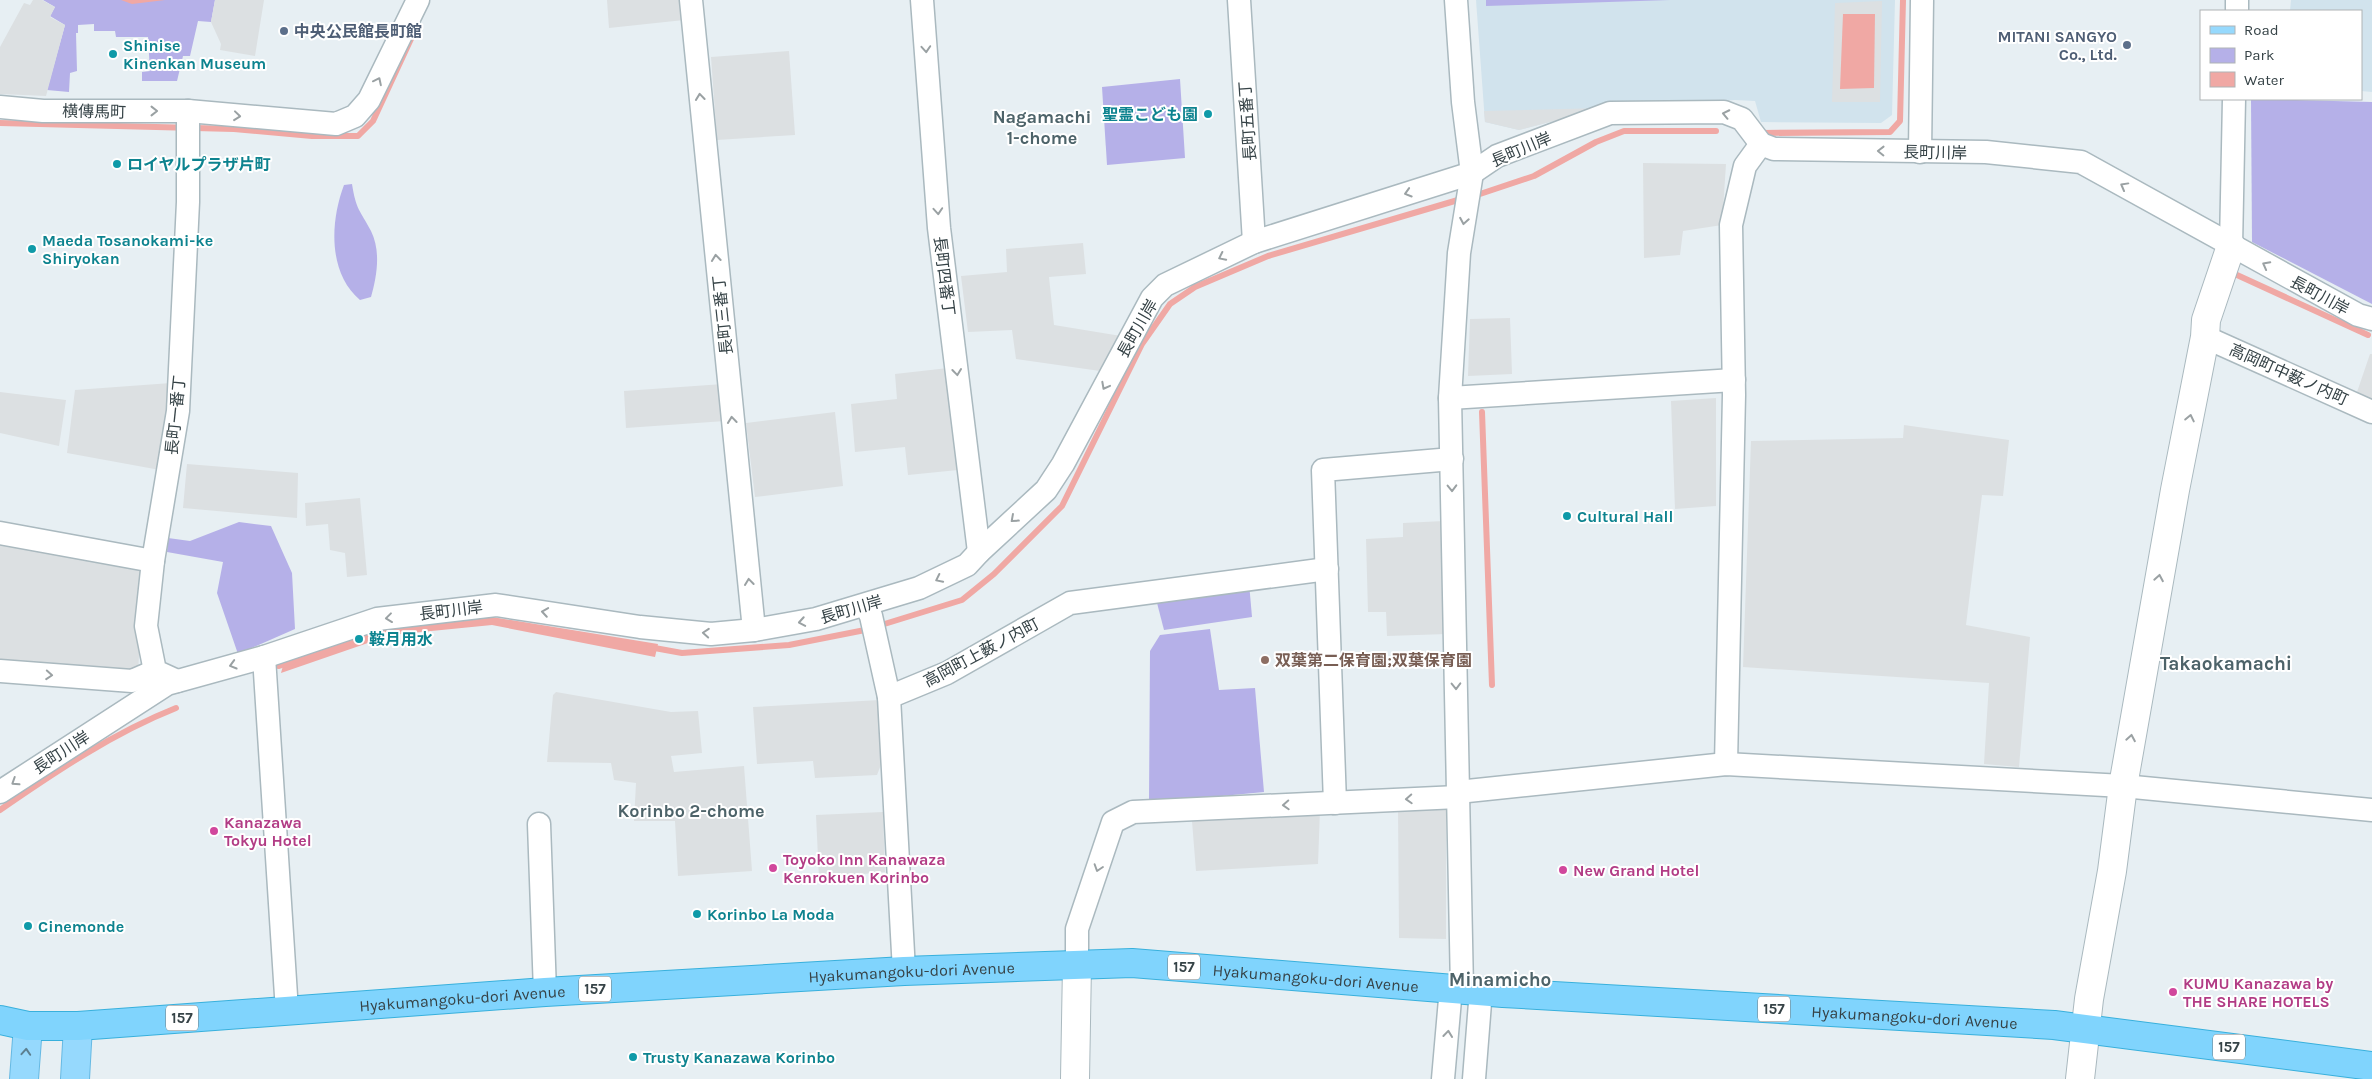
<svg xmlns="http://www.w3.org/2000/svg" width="2372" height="1079" font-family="Karla,'Noto Sans JP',sans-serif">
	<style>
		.education { fill: #d1e3ed }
		.green { fill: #b5b0e8 }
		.parking { fill: #dce0e2 }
		.water { fill: #f0a8a4 }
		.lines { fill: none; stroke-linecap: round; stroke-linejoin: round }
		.stream { stroke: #f0a8a4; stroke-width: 6 }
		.minor-casing { stroke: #aab9bf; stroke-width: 25 }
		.tertiary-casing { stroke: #aab9bf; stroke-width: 30 }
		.primary-casing { stroke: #66b9e3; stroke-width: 30 }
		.trunk-casing { stroke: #38b0dc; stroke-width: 30 }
		.minor { stroke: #fff; stroke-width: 22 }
		.tertiary { stroke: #fff; stroke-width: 28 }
		.primary { stroke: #96d9fd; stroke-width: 28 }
		.trunk { stroke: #80d4fd; stroke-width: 28 }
		.oneway { stroke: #9aa1a3 }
		.oneway2 { stroke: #5c7f90 }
		.service-dot { fill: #5c6f8a; stroke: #fff; stroke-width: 2 }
		.culture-dot { fill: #0f9aa8; stroke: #fff; stroke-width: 2 }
		.education-dot { fill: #8d6e63; stroke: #fff; stroke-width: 2 }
		.hotel-dot { fill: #d1479c; stroke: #fff; stroke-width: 2 }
		.labels { text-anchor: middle; stroke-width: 4; stroke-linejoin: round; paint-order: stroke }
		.shield { fill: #fff; stroke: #727b7e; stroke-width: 1 }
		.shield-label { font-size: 15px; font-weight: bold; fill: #364347 }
		.service-label { font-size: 16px; font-weight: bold; fill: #4e5e75; stroke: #fff; text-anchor: start }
		.culture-label { font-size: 16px; font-weight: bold; fill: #0d838f; stroke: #fff; text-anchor: start }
		.street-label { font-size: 16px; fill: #364347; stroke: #fff }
		.education-label { font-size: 16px; font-weight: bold; fill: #785e54; stroke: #fff; text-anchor: start }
		.hotel-label { font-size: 16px; font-weight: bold; fill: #b23c85; stroke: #fff; text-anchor: start }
		.neighbourhood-label { font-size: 18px; font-weight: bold; fill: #4d6369; stroke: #fff }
		.quarter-label { font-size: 19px; font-weight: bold; fill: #4d6369; stroke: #fff }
	</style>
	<rect width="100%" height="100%" fill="#e7eff3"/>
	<!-- education -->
	<g class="education">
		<path d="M 1476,0 L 1895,0 L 1892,115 L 1881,123 L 1761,122 L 1755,101 L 1735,100 L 1603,108 L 1519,130 L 1485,122 Z"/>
		<path d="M 2291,0 L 2372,0 L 2372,92 L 2361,91 L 2361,11 L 2290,11 Z"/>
	</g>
	<!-- green -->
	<g class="green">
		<path d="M 43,0 L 215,0 L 211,22 L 198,21 L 190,56 L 183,56 L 177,81 L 142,81 L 142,72 L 150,71 L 148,37 L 116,37 L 115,31 L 94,31 L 94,24 L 78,25 L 78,33 L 76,33 L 77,71 L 70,73 L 69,92 L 47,90 L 65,25 L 50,16 L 55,7 Z"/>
		<path d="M 1486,0 L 1670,0 L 1486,6 Z"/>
		<path d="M 1180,79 L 1185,158 L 1107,165 L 1102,87 Z"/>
		<path d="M 2251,99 L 2372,102 L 2372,304 L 2252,242 Z"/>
		<path d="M 352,184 C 356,210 360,210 371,231 C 381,251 377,276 371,297 L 360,300 C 328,273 330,222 344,185 Z"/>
		<path d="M 239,522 L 271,526 L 292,573 L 295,629 L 238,654 L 217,593 L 223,562 L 167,552 L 168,538 L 190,541 Z"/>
		<path d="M 1249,583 L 1252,617 L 1164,630 L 1156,599 Z"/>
		<path d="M 1210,629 L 1219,690 L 1255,688 L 1264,792 L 1149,803 L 1150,651 L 1160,635 Z"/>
	</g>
	<!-- parking -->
	<g class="parking">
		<path d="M 33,0 L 42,0 L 55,7 L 50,17 L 65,25 L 46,96 L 0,94 L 0,47 L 24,3 L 30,5 Z"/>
		<path d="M 215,0 L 264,0 L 255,56 L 220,50 L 221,44 L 211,22 Z"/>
		<path d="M 607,0 L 683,0 L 684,20 L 609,28 Z"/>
		<path d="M 1882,1 L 1880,102 L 1832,102 L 1835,3 Z"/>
		<path d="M 789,51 L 795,135 L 717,140 L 711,57 Z"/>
		<path d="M 1603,108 L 1519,130 L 1485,122 L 1484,111 Z"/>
		<path d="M 1643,163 L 1726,164 L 1722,225 L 1683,231 L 1680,255 L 1644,258 Z"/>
		<path d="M 1083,243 L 1086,274 L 1049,277 L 1054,325 L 1121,336 L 1100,371 L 1016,359 L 1012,330 L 968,332 L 961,276 L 1007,272 L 1006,249 Z"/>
		<path d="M 1510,318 L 1512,374 L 1468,376 L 1470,319 Z"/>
		<path d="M 2370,354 L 2372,354 L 2372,402 L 2356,395 Z"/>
		<path d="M 948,368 L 958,470 L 908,475 L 905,447 L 855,452 L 851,404 L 897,399 L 895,374 Z"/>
		<path d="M 171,383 L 160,470 L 67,453 L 75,390 Z"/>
		<path d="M 723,384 L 725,421 L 626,428 L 624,391 Z"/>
		<path d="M 0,392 L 66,400 L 59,446 L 0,433 Z"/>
		<path d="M 1716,398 L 1716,506 L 1675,509 L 1671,401 Z"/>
		<path d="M 835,412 L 843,486 L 755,497 L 746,423 Z"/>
		<path d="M 1904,425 L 2009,440 L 2003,496 L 1982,495 L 1966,625 L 2030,637 L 2019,767 L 1984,764 L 1989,683 L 1743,667 L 1751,441 L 1903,438 Z"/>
		<path d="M 187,464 L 298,473 L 297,518 L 183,508 Z"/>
		<path d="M 360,498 L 367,575 L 347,577 L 345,553 L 330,550 L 328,524 L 306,526 L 305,503 Z"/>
		<path d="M 1444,521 L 1447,634 L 1387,636 L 1386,612 L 1368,612 L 1366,539 L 1403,537 L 1403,523 Z"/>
		<path d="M 0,543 L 143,566 L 138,676 L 0,668 Z"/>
		<path d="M 556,692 L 671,712 L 698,711 L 702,753 L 671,756 L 674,772 L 744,766 L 752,871 L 678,876 L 675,821 L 634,821 L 636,783 L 614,780 L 611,763 L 547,762 L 553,695 Z"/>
		<path d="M 880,700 L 882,762 L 877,775 L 815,778 L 813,761 L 757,764 L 753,707 Z"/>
		<path d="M 1437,798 L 1446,809 L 1446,939 L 1399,938 L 1398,804 Z"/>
		<path d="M 1320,809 L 1318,864 L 1196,871 L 1192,821 Z"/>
		<path d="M 883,812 L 885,872 L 819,878 L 816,815 Z"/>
	</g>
	<!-- water -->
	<g class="water">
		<path d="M 121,0 L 165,0 L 132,4 Z"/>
		<path d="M 1843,14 L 1875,14 L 1874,88 L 1840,89 Z"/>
		<path d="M 492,617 L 658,644 L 655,657 L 492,625 L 391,635 L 281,673 L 284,662 L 347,638 L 391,627 Z"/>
	</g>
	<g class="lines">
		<!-- stream -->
		<g class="stream">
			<path d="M 0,123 L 234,129 L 312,136 L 358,136 L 373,121 L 417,26"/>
			<path d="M 1762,133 L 1890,132 L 1900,121 L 1903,0"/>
			<path d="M 1480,194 L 1534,176 L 1596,142 L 1624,131 L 1716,131"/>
			<path d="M 2237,275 L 2368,335"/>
			<path d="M 1482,412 L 1492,685"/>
			<path d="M 649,647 L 682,653 L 789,645 L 865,630 L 962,600 L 994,574 L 1062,506 L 1142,344 L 1170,304 L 1195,287 L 1268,256 L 1458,200"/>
			<path d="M 279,666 L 292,662"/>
			<path d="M 0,810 C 55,772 113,733 176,708"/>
		</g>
		<!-- minor casing -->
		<g class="minor-casing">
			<g id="minor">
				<path d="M 691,0 L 754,630"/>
				<path d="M 922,0 L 939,228 L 979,552"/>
				<path d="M 1239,0 L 1254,242"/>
				<path d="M 1456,0 L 1463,102 L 1472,173 L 1459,253 L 1450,398 L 1462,989"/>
				<path d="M 2237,11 L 2237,0"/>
				<path d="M 0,107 L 43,111 L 188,111 L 336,124 L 355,116 L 369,100 L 418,0"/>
				<path d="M 1920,152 L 1922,0"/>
				<path d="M 2231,246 L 2234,99"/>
				<path d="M 2205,337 L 2372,412"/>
				<path d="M 1450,398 L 1734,380"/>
				<path d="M 0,533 L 153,561"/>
				<path d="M 866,606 L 871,616 L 889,697 L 904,971"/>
				<path d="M 264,657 L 287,1011"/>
				<path d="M 0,671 L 132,681 L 155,671"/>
				<path d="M 177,681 L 155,671 L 146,626 L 153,561 L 178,411 L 188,202 L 188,111"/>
				<path d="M 889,697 L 947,673 L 1070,603 L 1327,569"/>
				<path d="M 1726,764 L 1734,395 L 1731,225 L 1745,166 L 1761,144"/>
				<path d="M 0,792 L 167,684 L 264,657 L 377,619 L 496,605 L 640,627 L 711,634 L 754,630 L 816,619 L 919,588 L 967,565 L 979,552 L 1046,490 L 1063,464 L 1152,298 L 1165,285 L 1254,242 L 1472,173 L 1497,156 L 1610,113 L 1724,112 L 1742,119 L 1761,144 L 1774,149 L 1986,152 L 2081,162 L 2358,315 L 2372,319"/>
				<path d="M 1458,792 L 1726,764 L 2123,786 L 2372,810"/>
				<path d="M 1335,803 L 1323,470 L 1452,459"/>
				<path d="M 539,824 L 545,992"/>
				<path d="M 1077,965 L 1077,929 L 1113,822 L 1133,812 L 1458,797"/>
				<path d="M 1443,1079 L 1451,988"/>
				<path d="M 1474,1079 L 1481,990"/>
			</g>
		</g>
		<!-- tertiary casing -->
		<g class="tertiary-casing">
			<g id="tertiary">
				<path d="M 1075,1079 L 1077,965"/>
				<path d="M 2080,1079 L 2089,999 L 2112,871 L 2123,786 L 2175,490 L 2205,337 L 2206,320 L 2231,246"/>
			</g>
		</g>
		<!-- primary casing -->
		<g class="primary-casing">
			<g id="primary">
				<path d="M 24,1079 L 28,1026"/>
				<path d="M 75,1079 L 78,1026"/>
			</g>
		</g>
		<!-- trunk casing -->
		<g class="trunk-casing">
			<g id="trunk">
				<path id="s1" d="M 0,1020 L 28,1026 L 78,1026 L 545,992 L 904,971 L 1132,963 L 1503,993 L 2054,1025 L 2372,1066"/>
			</g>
		</g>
		<!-- minor -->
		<use href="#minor" class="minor"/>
		<!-- tertiary -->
		<use href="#tertiary" class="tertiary"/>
		<!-- primary -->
		<use href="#primary" class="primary"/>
		<!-- trunk -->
		<use href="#trunk" class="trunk"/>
	</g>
	<!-- one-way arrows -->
	<defs><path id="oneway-chevron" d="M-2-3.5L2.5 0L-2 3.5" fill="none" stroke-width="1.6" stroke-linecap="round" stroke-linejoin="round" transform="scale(1.25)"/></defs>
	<g class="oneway">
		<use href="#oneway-chevron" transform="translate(926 49) rotate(86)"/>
		<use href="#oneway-chevron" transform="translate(378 81) rotate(-64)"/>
		<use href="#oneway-chevron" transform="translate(700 97) rotate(-96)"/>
		<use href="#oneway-chevron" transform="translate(154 111)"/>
		<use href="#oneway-chevron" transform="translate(1726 114) rotate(-168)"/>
		<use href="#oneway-chevron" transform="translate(237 116) rotate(6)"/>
		<use href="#oneway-chevron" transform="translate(1881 151) rotate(-179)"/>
		<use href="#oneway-chevron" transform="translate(2124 186) rotate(-151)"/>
		<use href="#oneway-chevron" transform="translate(1408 193) rotate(163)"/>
		<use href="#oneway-chevron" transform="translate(938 211) rotate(86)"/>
		<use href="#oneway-chevron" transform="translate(1464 221) rotate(100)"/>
		<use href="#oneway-chevron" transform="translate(1222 257) rotate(154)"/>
		<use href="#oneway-chevron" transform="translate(716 258) rotate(-96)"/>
		<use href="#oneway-chevron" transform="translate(2266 265) rotate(-152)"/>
		<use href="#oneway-chevron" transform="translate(957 372) rotate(83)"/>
		<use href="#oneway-chevron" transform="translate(1105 386) rotate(118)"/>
		<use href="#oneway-chevron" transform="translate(2190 418) rotate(-78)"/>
		<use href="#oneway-chevron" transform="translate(732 420) rotate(-96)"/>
		<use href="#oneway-chevron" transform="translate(1452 488) rotate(89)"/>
		<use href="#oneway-chevron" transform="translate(1014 519) rotate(138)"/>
		<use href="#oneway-chevron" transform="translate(2159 578) rotate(-80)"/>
		<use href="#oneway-chevron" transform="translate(939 579) rotate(154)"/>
		<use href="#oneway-chevron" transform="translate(749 582) rotate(-97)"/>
		<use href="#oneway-chevron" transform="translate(545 612) rotate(-171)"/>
		<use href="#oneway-chevron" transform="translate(389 618) rotate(173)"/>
		<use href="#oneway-chevron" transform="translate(802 622) rotate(170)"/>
		<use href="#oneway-chevron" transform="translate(706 633) rotate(-176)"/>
		<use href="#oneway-chevron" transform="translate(233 665) rotate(164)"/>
		<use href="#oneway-chevron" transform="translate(49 675) rotate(4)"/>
		<use href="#oneway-chevron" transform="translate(1456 686) rotate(89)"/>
		<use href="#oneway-chevron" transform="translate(2131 738) rotate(-80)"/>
		<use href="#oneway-chevron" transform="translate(15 782) rotate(147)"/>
		<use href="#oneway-chevron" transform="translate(1409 799) rotate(177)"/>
		<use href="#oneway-chevron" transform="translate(1286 805) rotate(177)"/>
		<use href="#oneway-chevron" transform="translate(1098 868) rotate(108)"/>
		<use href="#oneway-chevron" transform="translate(1448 1034) rotate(-84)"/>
	</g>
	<use class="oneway2" href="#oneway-chevron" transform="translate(26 1052) rotate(-86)"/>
	<!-- markers -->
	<g class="service-dot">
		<circle cx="284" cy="31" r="5"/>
		<circle cx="2127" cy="45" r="5"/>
	</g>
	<g class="culture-dot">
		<circle cx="113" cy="54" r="5"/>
		<circle cx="1208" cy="114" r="5"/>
		<circle cx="117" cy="164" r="5"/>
		<circle cx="32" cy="249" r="5"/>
		<circle cx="1567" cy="516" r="5"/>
		<circle cx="359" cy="639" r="5"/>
		<circle cx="697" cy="914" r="5"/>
		<circle cx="28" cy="926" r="5"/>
		<circle cx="633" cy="1057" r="5"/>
	</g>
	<circle class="education-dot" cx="1265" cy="660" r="5"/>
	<g class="hotel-dot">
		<circle cx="214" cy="831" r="5"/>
		<circle cx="773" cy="868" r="5"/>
		<circle cx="1563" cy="870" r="5"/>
		<circle cx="2173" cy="992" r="5"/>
	</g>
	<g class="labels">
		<!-- shield labels -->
		<g class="shield">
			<rect x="1168" y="954.5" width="32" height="25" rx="4"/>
			<rect x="579" y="976.5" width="32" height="25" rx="4"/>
			<rect x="1758" y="996.5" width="32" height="25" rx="4"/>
			<rect x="166" y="1005.5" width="32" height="25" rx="4"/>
			<rect x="2213" y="1034.5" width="32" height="25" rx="4"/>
		</g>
		<g class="shield-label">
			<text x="1184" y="972">157</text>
			<text x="595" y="994">157</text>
			<text x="1774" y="1014">157</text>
			<text x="182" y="1023">157</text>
			<text x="2229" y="1052">157</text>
		</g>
		<!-- service labels -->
		<g class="service-label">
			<text x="294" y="37">中央公民館長町館</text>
			<text x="2117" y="42" text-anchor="end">MITANI SANGYO<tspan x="2117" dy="18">Co., Ltd.</tspan></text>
		</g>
		<!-- culture labels -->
		<g class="culture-label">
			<text x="123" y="51">Shinise<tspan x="123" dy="18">Kinenkan Museum</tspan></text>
			<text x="1198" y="120" text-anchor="end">聖霊こども園</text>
			<text x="127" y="170">ロイヤルプラザ片町</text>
			<text x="42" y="246">Maeda Tosanokami-ke<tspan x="42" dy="18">Shiryokan</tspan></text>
			<text x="1577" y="522">Cultural Hall</text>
			<text x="369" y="645">鞍月用水</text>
			<text x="707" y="920">Korinbo La Moda</text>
			<text x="38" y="932">Cinemonde</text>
			<text x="643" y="1063">Trusty Kanazawa Korinbo</text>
		</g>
		<!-- street labels -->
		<g class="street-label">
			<text transform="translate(94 111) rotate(1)" y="6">横傳馬町</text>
			<text transform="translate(1247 121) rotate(-94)" y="6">長町五番丁</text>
			<text transform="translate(1521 149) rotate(-23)" y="6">長町川岸</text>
			<text transform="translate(1935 152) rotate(1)" y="6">長町川岸</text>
			<text transform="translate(945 276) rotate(83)" y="6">長町四番丁</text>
			<text transform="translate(2320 295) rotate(28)" y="6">長町川岸</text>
			<text transform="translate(722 315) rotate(-96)" y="6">長町三番丁</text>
			<text transform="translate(1137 328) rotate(-60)" y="6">長町川岸</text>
			<text transform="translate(2289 374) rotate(24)" y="6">高岡町中薮ノ内町</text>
			<text transform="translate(175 415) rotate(-84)" y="6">長町一番丁</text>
			<text transform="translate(851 609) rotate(-16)" y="6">長町川岸</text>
			<text transform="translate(451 610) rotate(-7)" y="6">長町川岸</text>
			<text transform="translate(981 652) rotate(-28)" y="6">高岡町上薮ノ内町</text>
			<text transform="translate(61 752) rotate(-33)" y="6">長町川岸</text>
			<text dy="6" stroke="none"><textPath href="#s1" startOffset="914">Hyakumangoku-dori Avenue</textPath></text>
			<text dy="6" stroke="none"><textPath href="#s1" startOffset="1319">Hyakumangoku-dori Avenue</textPath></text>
			<text dy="6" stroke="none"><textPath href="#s1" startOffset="464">Hyakumangoku-dori Avenue</textPath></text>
			<text dy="6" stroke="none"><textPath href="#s1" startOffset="1919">Hyakumangoku-dori Avenue</textPath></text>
		</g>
		<!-- education labels -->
		<g class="education-label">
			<text x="1275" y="666">双葉第二保育園;双葉保育園</text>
		</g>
		<!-- hotel labels -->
		<g class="hotel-label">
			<text x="224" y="828">Kanazawa<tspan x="224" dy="18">Tokyu Hotel</tspan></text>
			<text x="783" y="865">Toyoko Inn Kanawaza<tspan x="783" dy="18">Kenrokuen Korinbo</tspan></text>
			<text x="1573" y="876">New Grand Hotel</text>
			<text x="2183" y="989">KUMU Kanazawa by<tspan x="2183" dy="18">THE SHARE HOTELS</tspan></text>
		</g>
		<!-- neighbourhood labels -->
		<g class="neighbourhood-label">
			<text x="1042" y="123">Nagamachi<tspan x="1042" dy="21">1-chome</tspan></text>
			<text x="691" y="817">Korinbo 2-chome</text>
		</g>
		<!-- quarter labels -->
		<g class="quarter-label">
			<text x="2226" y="670">Takaokamachi</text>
			<text x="1500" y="986">Minamicho</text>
		</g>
	</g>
	<!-- legend -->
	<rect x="2200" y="10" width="162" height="90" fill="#ffffff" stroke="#afb4b5"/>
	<rect x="2210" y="26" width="25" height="8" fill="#96d9fd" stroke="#afb4b5"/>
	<text x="2244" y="35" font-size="15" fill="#364347">Road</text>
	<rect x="2210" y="48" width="25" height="15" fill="#b5b0e8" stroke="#afb4b5"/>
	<text x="2244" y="60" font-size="15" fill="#364347">Park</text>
	<rect x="2210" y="72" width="25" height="15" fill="#f0a8a4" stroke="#afb4b5"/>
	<text x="2244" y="85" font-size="15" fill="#364347">Water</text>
</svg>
